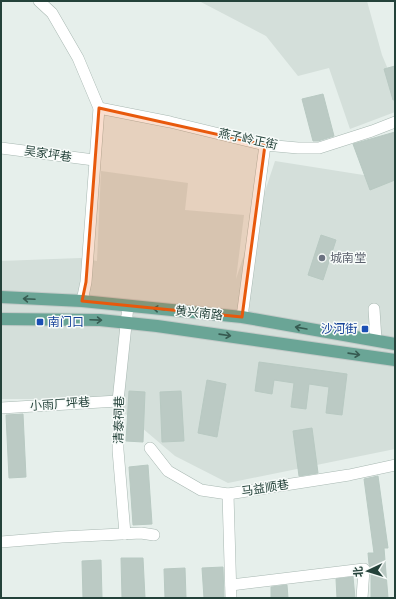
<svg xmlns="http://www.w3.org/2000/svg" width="396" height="599" font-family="Raleway,'Noto Sans SC',sans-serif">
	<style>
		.built { fill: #d4dfda }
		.building { fill: #bbcac4; stroke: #b8c9c2 }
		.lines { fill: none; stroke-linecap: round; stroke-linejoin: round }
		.minor-casing { stroke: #a8b8b2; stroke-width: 12 }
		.major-casing { stroke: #c2cac8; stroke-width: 14 }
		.minor { stroke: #fff; stroke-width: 11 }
		.major { stroke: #6aa596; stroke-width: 12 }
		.oneway { stroke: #365b51 }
		.marked { fill: #e8590c; fill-opacity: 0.2; stroke: #e8590c; stroke-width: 3; stroke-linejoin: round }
		.worship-dot { fill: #6b7280; stroke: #f7fbf9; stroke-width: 1.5 }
		.transit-dot { fill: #1a4fb4; stroke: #f7fbf9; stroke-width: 1.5 }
		.labels { text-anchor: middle; stroke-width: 3; stroke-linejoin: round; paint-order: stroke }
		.street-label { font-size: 12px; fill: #24423a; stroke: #f7fbf9 }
		.worship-label { font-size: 12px; fill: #5b616d; stroke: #f7fbf9; text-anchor: start }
		.transit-label { font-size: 12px; fill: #164399; stroke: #f7fbf9; text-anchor: start }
	</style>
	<rect width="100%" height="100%" fill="#e6efeb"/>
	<!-- built -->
	<g class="built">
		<path d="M 199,1 L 367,1 L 382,55 L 395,86 L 395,112 L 350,129 L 329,68 L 298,76 L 266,36 Z"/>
		<path d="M 275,161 L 376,177 L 395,178 L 395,449 L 228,483 L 175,456 L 108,399 L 1,399 L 1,261 L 80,258 L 97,261 L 101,171 L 188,183 L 185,210 L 244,215 L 236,279 Z"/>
	</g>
	<!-- building -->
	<g class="building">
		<path d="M 395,66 L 395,100 L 393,100 L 384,69 Z"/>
		<path d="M 323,94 L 334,136 L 318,141 L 313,141 L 302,99 Z"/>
		<path d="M 395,132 L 395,180 L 370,190 L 353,144 Z"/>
		<path d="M 321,235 L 336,240 L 323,280 L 308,275 Z"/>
		<path d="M 259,362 L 347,374 L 342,415 L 326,413 L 329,387 L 309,384 L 306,409 L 291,407 L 294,383 L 274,380 L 272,394 L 255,391 Z"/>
		<path d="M 207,380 L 226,384 L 217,437 L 198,433 Z"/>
		<path d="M 129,391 L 145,392 L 143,442 L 126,441 Z"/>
		<path d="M 181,391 L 184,441 L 162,442 L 160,392 Z"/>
		<path d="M 23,414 L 26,477 L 9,478 L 6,415 Z"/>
		<path d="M 312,428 L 318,473 L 299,476 L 293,431 Z"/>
		<path d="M 148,465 L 152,524 L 133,525 L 129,467 Z"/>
		<path d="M 378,476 L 388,548 L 384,548 L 388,598 L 371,598 L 371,569 L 369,564 L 368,553 L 374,553 L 364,479 Z"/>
		<path d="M 121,558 L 143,558 L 145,598 L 122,598 Z"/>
		<path d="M 101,560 L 102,598 L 83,598 L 82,561 Z"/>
		<path d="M 223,567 L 224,598 L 204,598 L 202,568 Z"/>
		<path d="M 185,568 L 186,598 L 165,598 L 164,569 Z"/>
		<path d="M 353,577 L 355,598 L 337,598 L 336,579 Z"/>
		<path d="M 287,585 L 288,598 L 271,598 L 271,587 Z"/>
	</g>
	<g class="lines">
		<!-- minor casing -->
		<g class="minor-casing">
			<g id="minor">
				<path d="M 39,1 L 52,13 L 78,58 L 99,108 L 86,282 L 82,301"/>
				<path d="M 99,108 L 170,122 L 265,145 L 298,148 L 319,148 L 372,131 L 395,122"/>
				<path d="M 1,148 L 94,160"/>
				<path d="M 374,309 L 376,340"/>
				<path d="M 242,317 L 265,145"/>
				<path d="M 1,408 L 118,401"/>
				<path d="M 150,448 L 168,471 L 201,490 L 228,494 L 349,475 L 395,465"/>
				<path d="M 228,494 L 231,598"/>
				<path d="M 125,534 L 118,450 L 118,401 L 128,306"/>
				<path d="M 1,542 L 62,537 L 141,533 L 154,535"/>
				<path d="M 231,585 L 364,569 L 362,598"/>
			</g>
		</g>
		<!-- major casing -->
		<g class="major-casing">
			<g id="major">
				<path d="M 1,297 L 82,301 L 242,317 L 395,344"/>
				<path d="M 1,319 L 100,320 L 157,326 L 395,360"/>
			</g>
		</g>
		<!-- minor -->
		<use href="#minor" class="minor"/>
		<!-- major -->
		<use href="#major" class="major"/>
	</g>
	<!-- one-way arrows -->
	<defs><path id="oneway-shaft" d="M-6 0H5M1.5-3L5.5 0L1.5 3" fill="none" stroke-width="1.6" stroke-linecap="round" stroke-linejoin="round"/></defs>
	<g class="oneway">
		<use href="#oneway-shaft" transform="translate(29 299) rotate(-177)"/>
		<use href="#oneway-shaft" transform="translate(159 309) rotate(-174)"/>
		<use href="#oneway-shaft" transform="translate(96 320) rotate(2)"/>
		<use href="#oneway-shaft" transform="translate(301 328) rotate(-170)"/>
		<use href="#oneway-shaft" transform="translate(225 335) rotate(8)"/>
		<use href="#oneway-shaft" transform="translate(354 354) rotate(8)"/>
	</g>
	<!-- marked area -->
	<path class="marked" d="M 99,108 L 265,145 L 242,317 L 82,301 L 86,282 Z"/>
	<!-- markers -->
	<circle class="worship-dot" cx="322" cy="258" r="4"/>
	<g class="transit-dot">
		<rect x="36" y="318" width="8" height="8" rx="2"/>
		<rect x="361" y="325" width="8" height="8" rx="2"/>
	</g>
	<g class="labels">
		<!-- street labels -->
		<g class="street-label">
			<text transform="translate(248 139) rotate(12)" y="4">燕子岭正街</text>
			<text transform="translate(48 154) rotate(8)" y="4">吴家坪巷</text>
			<text transform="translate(199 313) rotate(6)" y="4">黄兴南路</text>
			<text transform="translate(60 404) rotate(-4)" y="4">小雨厂坪巷</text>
			<text transform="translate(119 420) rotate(-89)" y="4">清泰祠巷</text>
			<text transform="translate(265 488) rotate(-9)" y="4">马益顺巷</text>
		</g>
		<!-- worship labels -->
		<g class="worship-label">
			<text x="330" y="262">城南堂</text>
		</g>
		<!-- transit labels -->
		<g class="transit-label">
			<text x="48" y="326">南门口</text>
			<text x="357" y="333" text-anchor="end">沙河街</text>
		</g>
	</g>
	<!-- border -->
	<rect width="396" height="599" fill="none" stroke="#24423a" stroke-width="4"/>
	<!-- north arrow -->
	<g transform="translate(368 571) rotate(266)" stroke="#f7fbf9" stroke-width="3" paint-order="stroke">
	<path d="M0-3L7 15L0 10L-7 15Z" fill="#24423a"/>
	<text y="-6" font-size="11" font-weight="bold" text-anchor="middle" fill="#24423a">北</text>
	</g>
</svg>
